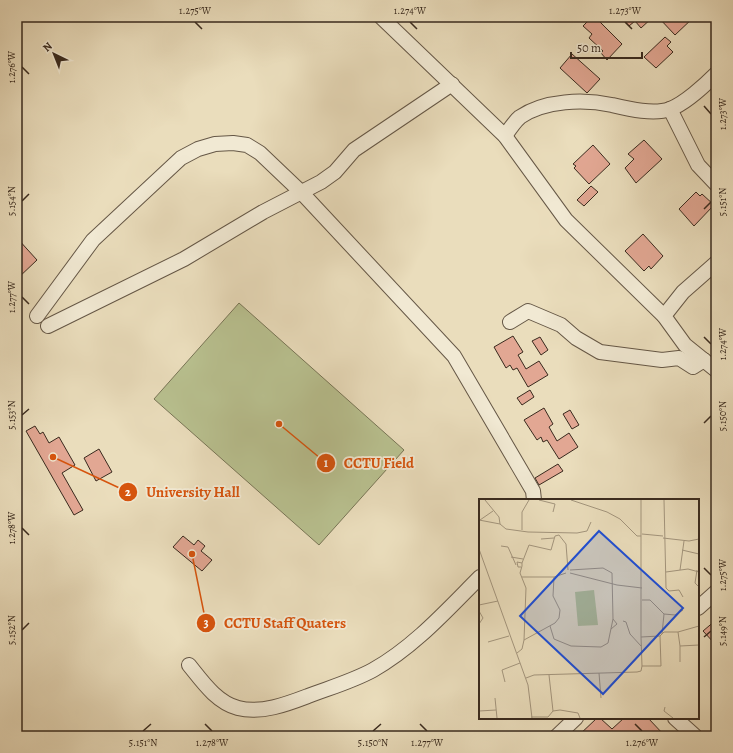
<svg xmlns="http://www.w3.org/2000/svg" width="733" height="753" font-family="Alegreya,serif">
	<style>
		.green { fill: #b8c08f; stroke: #787556 }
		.building { fill: #e2a793; stroke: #392a1e }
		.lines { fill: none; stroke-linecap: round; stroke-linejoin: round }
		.minor-casing { stroke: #655746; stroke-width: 16 }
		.minor { stroke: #f1e9d3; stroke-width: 14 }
		.ticks { fill: none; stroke: #392a1e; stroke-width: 1.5 }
		.inset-road { fill: none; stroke: #a3957d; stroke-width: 1 }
		.view { fill: #1d4ed8; fill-opacity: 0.15; stroke: #1d4ed8; stroke-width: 2 }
		.inset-edge { fill: none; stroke: #392a1e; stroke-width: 2 }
		.leader { fill: none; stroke: #d6540e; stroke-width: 1.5 }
		.callout-dot { fill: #d6540e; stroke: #f1e9d3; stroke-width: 1.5 }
		.mark-label { font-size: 12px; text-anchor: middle; font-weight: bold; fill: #fff }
		.callout-label { font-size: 15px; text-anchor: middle; font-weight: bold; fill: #d6540e; stroke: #f1e9d3; stroke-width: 3.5; stroke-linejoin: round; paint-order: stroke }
		.neatline { fill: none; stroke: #392a1e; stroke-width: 1.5 }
		.ticks-label { font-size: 10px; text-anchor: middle; fill: #392a1e }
	</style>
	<rect width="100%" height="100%" fill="#eaddbc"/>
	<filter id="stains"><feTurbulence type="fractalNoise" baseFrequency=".005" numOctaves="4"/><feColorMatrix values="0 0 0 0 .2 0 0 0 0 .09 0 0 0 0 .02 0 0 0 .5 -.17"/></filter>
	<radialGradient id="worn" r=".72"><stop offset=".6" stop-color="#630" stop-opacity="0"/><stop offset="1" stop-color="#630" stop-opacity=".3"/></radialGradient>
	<!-- green -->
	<path class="green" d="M 239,303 L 404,450 L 319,545 L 154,399 Z"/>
	<!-- building -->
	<g class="building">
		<path d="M 592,17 L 595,17 L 622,44 L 607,60 L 601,53 L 603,51 L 589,38 L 592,34 L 583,26 Z"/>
		<path d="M 621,17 L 653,17 L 641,28 L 635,21 L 629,26 Z"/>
		<path d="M 658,17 L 694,17 L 675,35 Z"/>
		<path d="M 665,37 L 671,42 L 667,46 L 673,52 L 656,68 L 644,57 Z"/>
		<path d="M 572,54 L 600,79 L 587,93 L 560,68 Z"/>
		<path d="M 644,140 L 662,159 L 636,183 L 625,168 L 634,159 L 628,154 Z"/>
		<path d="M 593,145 L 610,164 L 589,184 L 574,168 L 576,166 L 573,164 Z"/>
		<path d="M 591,186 L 598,192 L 584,206 L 577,200 Z"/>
		<path d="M 696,192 L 700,196 L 702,194 L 714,205 L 694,226 L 679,209 Z"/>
		<path d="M 643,234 L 663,256 L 651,269 L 649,266 L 644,271 L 625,251 Z"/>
		<path d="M 17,238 L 37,260 L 17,279 Z"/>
		<path d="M 513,336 L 523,352 L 518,355 L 526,369 L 539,361 L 548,375 L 528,387 L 517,368 L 513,370 L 510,365 L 506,368 L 494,347 Z"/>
		<path d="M 540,337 L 548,350 L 541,355 L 532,341 Z"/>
		<path d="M 530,390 L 534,397 L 522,405 L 517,398 Z"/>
		<path d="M 544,408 L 553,424 L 549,427 L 557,441 L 569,433 L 578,447 L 559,459 L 547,440 L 543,442 L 541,437 L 537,440 L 524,420 Z"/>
		<path d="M 570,410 L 579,425 L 572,429 L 563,414 Z"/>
		<path d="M 35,426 L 40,434 L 43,432 L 49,443 L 59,437 L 75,465 L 62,473 L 83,510 L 74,515 L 26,431 Z"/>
		<path d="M 99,449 L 112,472 L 96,481 L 84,458 Z"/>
		<path d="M 558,464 L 563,471 L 539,485 L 535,478 Z"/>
		<path d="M 183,536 L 194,545 L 198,540 L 205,546 L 201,551 L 212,560 L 202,571 L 173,547 Z"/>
		<path d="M 716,620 L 716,645 L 703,631 Z"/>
		<path d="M 597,718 L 600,718 L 612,729 L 624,718 L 648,718 L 665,736 L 578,736 Z"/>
	</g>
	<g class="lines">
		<!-- minor casing -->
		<g class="minor-casing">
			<g id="minor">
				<path d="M 381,17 L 505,136 L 566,220 L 664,316"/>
				<path d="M 670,109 L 698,165 L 716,184"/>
				<path d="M 505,136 C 509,130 514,122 520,117 C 545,100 584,99 612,105 C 629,109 654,115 670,109 C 684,104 705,85 716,74"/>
				<path d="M 716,263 L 683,292 L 664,316 L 685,345 L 716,370"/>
				<path d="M 37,316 L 93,240 L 181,158 L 198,149 L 215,144 L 233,143 L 247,145 L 260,153 L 302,193 L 454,356 L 533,491 L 534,500"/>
				<path d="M 510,322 L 528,311 L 561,325 L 576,338 L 600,352 L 662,360 L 679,358 L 693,367 L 704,360"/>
				<path d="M 48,326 L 184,259 L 263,212 L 321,182 L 335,172 L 354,150 L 452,84"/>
				<path d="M 698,608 L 716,592"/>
				<path d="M 189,665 C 202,681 216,702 238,708 C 261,714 287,704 308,696 C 329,688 353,681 373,670 C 414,647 447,610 480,577"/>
				<path d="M 675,718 L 695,736"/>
				<path d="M 557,736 L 576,718"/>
			</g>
		</g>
		<!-- minor -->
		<use href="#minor" class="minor"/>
	</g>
	<!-- ticks -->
	<path class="ticks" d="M 195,22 L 202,29M 410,22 L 417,29M 625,22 L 632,29M 22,67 L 29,74M 704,106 L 711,114M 22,201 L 29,194M 704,209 L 711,202M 22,297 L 29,304M 704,337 L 711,344M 22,415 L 29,409M 704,423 L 711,416M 22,528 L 29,535M 704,568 L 711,575M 22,630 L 29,623M 704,637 L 711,631M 205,724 L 212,731M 420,724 L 427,731M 635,724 L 642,731M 143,731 L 151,724M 373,731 L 381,724"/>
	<!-- overview -->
	<g transform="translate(479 499)">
		<rect width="220" height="220" fill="#eaddbc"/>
		<path d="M 115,91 L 119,126 L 99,127 L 96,93 Z" fill="#b8c08f"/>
		<path class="inset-road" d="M 6,1 L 20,18 L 21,25M 60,1 L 76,5 L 74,13M 92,1 L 128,13 L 141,20 L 158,37 L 162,37M 162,1 L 162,138M 185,1 L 187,89 L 190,92 L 200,91 L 204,98M 0,21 L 21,25 L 27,30 L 49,33 L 98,34 L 108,32 L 112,23M 1,21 L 14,12M 43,31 L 43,13 L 50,1M 163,35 L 184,37M 184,39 L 210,42 L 220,40M 62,40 L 75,39M 22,47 L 29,48 L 37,66M 0,50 L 49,186 L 53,219M 203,51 L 220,55M 32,58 L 44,60M 43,64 L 50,46 L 72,51 L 76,37 L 80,36 L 87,45 L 89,71M 201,71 L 205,42M 218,71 L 216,84 L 220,88M 187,73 L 209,70 L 220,73M 91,74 L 138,86 L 163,89M 43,78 L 75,78 L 87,74M 163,101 L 171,101 L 185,115 L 196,116 L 204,111M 0,106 L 19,102M 0,112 L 4,119 L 0,125M 144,122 L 147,123 L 151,135 L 162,147M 71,127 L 75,140 L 92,147 L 122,148 L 129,144 L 134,120 L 133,74 L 124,69 L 91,71M 132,130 L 138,125 L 134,120M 199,133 L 201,147 L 220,146M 183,135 L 185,115M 45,141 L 76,124 L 80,119 L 81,111 L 74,97 L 75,78M 9,143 L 30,137M 201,147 L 201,163M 38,154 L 43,150 L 45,141 L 47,89 L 41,74 L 43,67 L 43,64 L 38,63 L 39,68 L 42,68M 163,167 L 182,167 L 181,137M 120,174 L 122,199M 70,176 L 74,212M 47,179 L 55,176 L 158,173 L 162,172 L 163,167 L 162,138 L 181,137 L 185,133 L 199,133 L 220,127M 26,183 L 23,171 L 41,164M 16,199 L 18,219M 186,208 L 185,212 L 194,219M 0,212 L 17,211M 52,218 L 69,218 L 74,212 L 81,211 L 99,214 L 101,219"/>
		<path class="view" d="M 120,32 L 204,109 L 124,195 L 41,117 Z"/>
		<rect width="220" height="220" class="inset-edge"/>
	</g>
	<!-- callouts -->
	<path class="leader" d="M279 424L326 463M53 457L128 492M192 554L206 623"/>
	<g class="callout-dot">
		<circle cx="279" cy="424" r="4"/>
		<circle cx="53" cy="457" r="4"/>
		<circle cx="192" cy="554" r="4"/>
		<circle cx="326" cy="463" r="10"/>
		<circle cx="128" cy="492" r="10"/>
		<circle cx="206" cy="623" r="10"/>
	</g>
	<g class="mark-label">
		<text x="326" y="467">1</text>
		<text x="128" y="496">2</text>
		<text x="206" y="627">3</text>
	</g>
	<g class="callout-label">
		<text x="379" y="468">CCTU Field</text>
		<text x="193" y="497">University Hall</text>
		<text x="285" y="628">CCTU Staff Quaters</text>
	</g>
	<!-- margin -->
	<rect width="733" height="753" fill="none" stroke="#eaddbc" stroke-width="44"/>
	<!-- north arrow -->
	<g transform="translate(54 54) rotate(317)" stroke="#f1e9d3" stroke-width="3" paint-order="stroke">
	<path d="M0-3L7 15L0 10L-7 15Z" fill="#392a1e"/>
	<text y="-6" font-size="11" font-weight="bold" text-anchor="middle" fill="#392a1e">N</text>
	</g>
	<!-- scale -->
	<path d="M571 52v6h71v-6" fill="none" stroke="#392a1e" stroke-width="2"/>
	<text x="577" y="52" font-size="12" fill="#392a1e" stroke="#f1e9d3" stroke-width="3" paint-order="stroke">50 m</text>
	<rect x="22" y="22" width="689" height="709" class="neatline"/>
	<g class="ticks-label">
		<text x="195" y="14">1.275°W</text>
		<text x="410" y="14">1.274°W</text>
		<text x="625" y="14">1.273°W</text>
		<text transform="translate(11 67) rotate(-90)" y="4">1.276°W</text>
		<text transform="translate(722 114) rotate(-90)" y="4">1.273°W</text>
		<text transform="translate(11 201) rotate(-90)" y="4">5.154°N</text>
		<text transform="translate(722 202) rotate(-90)" y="4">5.151°N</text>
		<text transform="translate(11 297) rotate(-90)" y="4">1.277°W</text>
		<text transform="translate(722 344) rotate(-90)" y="4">1.274°W</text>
		<text transform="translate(11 415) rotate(-90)" y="4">5.153°N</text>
		<text transform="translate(722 416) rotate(-90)" y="4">5.150°N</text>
		<text transform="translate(11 528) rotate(-90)" y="4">1.278°W</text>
		<text transform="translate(722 575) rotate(-90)" y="4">1.275°W</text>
		<text transform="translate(11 630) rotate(-90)" y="4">5.152°N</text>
		<text transform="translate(722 631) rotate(-90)" y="4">5.149°N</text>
		<text x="143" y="746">5.151°N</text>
		<text x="212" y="746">1.278°W</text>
		<text x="373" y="746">5.150°N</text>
		<text x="427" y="746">1.277°W</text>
		<text x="642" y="746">1.276°W</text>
	</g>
	<rect width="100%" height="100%" filter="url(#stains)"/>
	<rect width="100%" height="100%" fill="url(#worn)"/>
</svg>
